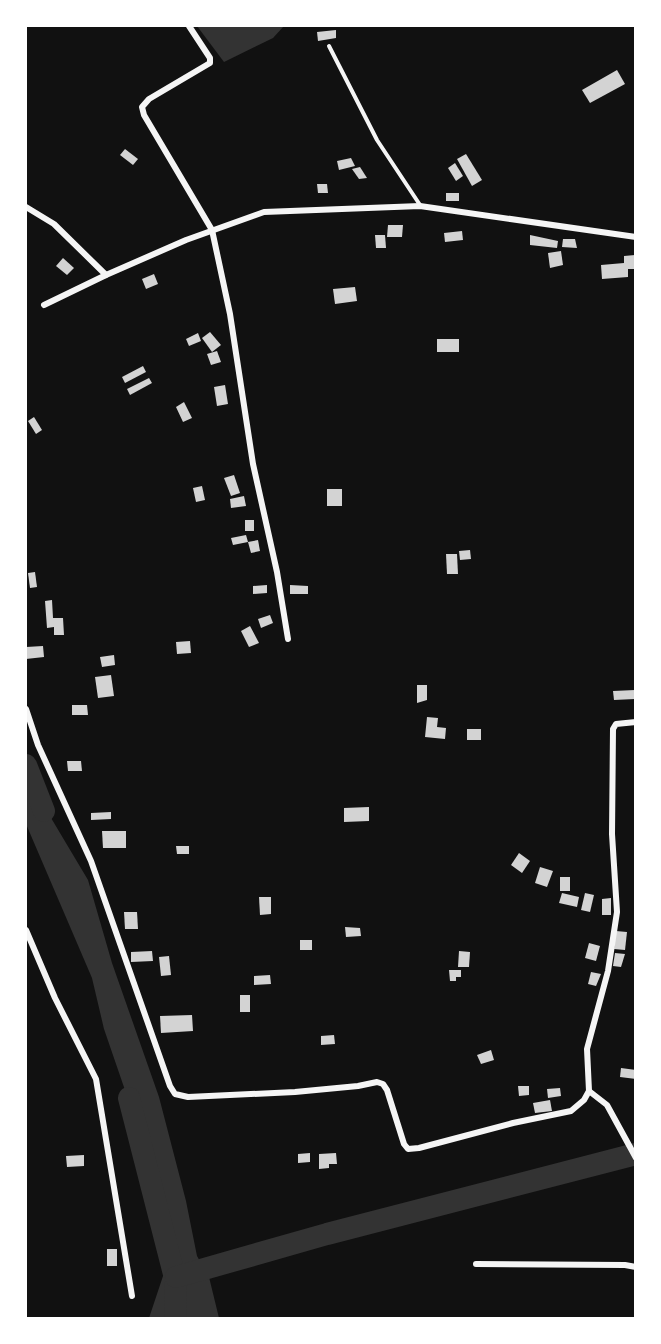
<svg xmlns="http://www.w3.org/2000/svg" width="661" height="1344" font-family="'Work Sans',sans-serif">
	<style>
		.water { fill: #333 }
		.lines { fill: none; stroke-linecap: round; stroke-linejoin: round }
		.river { stroke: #333; stroke-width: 22 }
		.building { fill: #d3d3d3 }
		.service { stroke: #f5f5f5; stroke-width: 4 }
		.minor { stroke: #f5f5f5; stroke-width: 6 }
	</style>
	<rect width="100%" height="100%" fill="#111"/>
	<!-- water -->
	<g class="water">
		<path d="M 197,26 L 284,26 L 273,38 L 224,62 Z"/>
		<path d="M 26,765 L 32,786 L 88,880 L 112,963 L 159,1097 L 186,1201 L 197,1256 L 209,1277 L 219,1318 L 149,1318 L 169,1258 L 164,1223 L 150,1182 L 138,1128 L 104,1029 L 92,978 L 26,824 Z"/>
	</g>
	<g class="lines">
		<!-- river -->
		<g class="river">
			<path d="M 26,765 L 44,811"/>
			<path d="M 129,1098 L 175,1278 L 176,1318"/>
			<path d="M 176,1277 L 327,1234 L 636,1154"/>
		</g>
	</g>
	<!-- building -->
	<g class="building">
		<path d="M 336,30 L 336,38 L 318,41 L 317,32 Z"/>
		<path d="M 617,70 L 625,84 L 590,103 L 582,90 Z"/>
		<path d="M 125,149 L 138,159 L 133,165 L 120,155 Z"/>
		<path d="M 466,154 L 482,180 L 472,186 L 457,159 Z"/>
		<path d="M 351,158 L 355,166 L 339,170 L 337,161 Z"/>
		<path d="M 455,163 L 463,176 L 456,181 L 448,168 Z"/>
		<path d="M 360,167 L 367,178 L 359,179 L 352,169 Z"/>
		<path d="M 317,184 L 327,184 L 328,193 L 318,193 Z"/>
		<rect x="446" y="193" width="13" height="8"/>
		<path d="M 388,225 L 403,225 L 402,237 L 387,237 Z"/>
		<path d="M 462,231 L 463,240 L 445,242 L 444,233 Z"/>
		<path d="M 375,235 L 385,235 L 386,248 L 376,248 Z"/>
		<path d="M 530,235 L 558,241 L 557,248 L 530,245 Z"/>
		<path d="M 563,239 L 575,239 L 577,248 L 562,247 Z"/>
		<path d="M 561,251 L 563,265 L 550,268 L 548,253 Z"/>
		<path d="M 635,255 L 636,269 L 628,269 L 628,277 L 602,279 L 601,265 L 624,263 L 624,256 Z"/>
		<path d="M 63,258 L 74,268 L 67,275 L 56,266 Z"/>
		<path d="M 154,274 L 158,284 L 146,289 L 142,279 Z"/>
		<path d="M 355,287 L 357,301 L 335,304 L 333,289 Z"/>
		<path d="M 210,332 L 221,345 L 212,352 L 202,338 Z"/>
		<path d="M 198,333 L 201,341 L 189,346 L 186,339 Z"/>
		<rect x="437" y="339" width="22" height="13"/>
		<path d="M 217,351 L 221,362 L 211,365 L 207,354 Z"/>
		<path d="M 143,366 L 146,372 L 125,383 L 122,377 Z"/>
		<path d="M 149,378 L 152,383 L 130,395 L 127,389 Z"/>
		<path d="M 225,385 L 228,404 L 217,406 L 214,387 Z"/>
		<path d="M 184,402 L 192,418 L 183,422 L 176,407 Z"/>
		<path d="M 34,417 L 42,430 L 36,434 L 28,421 Z"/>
		<path d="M 234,475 L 240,493 L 231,496 L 224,478 Z"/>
		<path d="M 202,486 L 205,500 L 196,502 L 193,488 Z"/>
		<rect x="327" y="489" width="15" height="17"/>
		<path d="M 244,496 L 246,506 L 231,508 L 230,499 Z"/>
		<rect x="245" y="520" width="9" height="11"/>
		<path d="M 246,535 L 248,542 L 233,545 L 231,538 Z"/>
		<path d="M 258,540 L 260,551 L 251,553 L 248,542 Z"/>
		<path d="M 470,550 L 471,559 L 460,560 L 459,551 Z"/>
		<path d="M 446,554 L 457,554 L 458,574 L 447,574 Z"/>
		<path d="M 35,572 L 37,587 L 30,588 L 28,573 Z"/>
		<path d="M 267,585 L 267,593 L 253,594 L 253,586 Z"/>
		<path d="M 290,585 L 308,586 L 308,594 L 290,594 Z"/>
		<path d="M 52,600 L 53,618 L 63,618 L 64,635 L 54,635 L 54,627 L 47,628 L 45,601 Z"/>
		<path d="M 270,615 L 273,623 L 261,628 L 258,619 Z"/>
		<path d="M 250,626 L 259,643 L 249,647 L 241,631 Z"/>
		<path d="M 190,641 L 191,653 L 177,654 L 176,642 Z"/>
		<path d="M 43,646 L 44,657 L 26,659 L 26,647 Z"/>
		<path d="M 114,655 L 115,665 L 102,667 L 100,657 Z"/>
		<path d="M 111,675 L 114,696 L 98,698 L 95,677 Z"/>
		<path d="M 417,685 L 427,685 L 427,700 L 417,703 Z"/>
		<path d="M 635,690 L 635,699 L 614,700 L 613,691 Z"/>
		<path d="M 72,705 L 87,705 L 88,715 L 72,715 Z"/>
		<path d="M 427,717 L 438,718 L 437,727 L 446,728 L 445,739 L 425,737 Z"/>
		<rect x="467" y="729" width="14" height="11"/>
		<path d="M 67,761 L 81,761 L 82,771 L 68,771 Z"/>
		<path d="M 369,807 L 369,821 L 344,822 L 344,808 Z"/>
		<path d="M 111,812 L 111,819 L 91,820 L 91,813 Z"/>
		<path d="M 102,831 L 126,831 L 126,848 L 103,848 Z"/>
		<path d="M 176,846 L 189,846 L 189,854 L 177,854 Z"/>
		<path d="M 519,853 L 530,861 L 522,873 L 511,865 Z"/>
		<path d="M 540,867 L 553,871 L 547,887 L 535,883 Z"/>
		<rect x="560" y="877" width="10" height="14"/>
		<path d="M 562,893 L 579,897 L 577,907 L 559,903 Z"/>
		<path d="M 585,893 L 594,895 L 590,912 L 581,910 Z"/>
		<path d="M 259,897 L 271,897 L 271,914 L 260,915 Z"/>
		<path d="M 611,898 L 611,915 L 602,915 L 602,899 Z"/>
		<path d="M 124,912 L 137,912 L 138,929 L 125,929 Z"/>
		<path d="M 345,927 L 360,928 L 361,936 L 346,937 Z"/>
		<path d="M 616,931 L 627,932 L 625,950 L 614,949 Z"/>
		<rect x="300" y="940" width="12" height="10"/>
		<path d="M 589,943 L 600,946 L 596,961 L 585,958 Z"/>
		<path d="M 152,951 L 153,961 L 131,962 L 131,952 Z"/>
		<path d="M 459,951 L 470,952 L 469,967 L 458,967 Z"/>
		<path d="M 615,953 L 625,954 L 621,967 L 613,966 Z"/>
		<path d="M 169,956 L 171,975 L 161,976 L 159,957 Z"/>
		<path d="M 449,970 L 461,970 L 461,977 L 456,977 L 456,981 L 450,981 Z"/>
		<path d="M 591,972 L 601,974 L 596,986 L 588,984 Z"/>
		<path d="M 270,975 L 271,984 L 254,985 L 254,976 Z"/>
		<rect x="240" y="995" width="10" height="17"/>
		<path d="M 192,1015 L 193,1031 L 161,1033 L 160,1016 Z"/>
		<path d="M 334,1035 L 335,1044 L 321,1045 L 321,1036 Z"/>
		<path d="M 491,1050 L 494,1060 L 481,1064 L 477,1055 Z"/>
		<path d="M 621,1068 L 636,1070 L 636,1079 L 620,1077 Z"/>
		<path d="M 518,1086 L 529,1086 L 529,1095 L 519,1096 Z"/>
		<path d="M 560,1088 L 561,1096 L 548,1098 L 547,1089 Z"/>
		<path d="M 550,1100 L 552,1111 L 535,1113 L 533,1103 Z"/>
		<path d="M 310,1153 L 310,1162 L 298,1163 L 298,1154 Z"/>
		<path d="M 336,1153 L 337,1164 L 329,1164 L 329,1168 L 319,1169 L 319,1154 Z"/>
		<path d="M 84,1155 L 84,1166 L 67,1167 L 66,1156 Z"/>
		<rect x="107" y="1249" width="10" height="17"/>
	</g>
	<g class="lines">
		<!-- service -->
		<path class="service" d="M 329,46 L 377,140 L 420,205"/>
		<!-- minor -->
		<g class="minor">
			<path d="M 189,26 L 210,58 L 210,63 L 149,99 L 142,107 L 144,115 L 212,230 L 230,314 L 253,464 L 277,572 L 288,639"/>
			<path d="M 26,207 L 54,224 L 106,275"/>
			<path d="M 44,305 L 106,275 L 186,240 L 264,212 L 420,206 L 636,237"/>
			<path d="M 26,709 L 38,745 L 91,861 L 170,1086 L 175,1094 L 188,1097 L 295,1092 L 358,1086 L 377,1082 L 383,1084 L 387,1090 L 404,1144 L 408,1149 L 419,1148 L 513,1123 L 571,1111 L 584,1100 L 589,1091 L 587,1049 L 608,971 L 617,912 L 612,834 L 613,729 L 616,724 L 636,722"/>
			<path d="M 26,930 L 55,998 L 96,1079 L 132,1296"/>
			<path d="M 589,1091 L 607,1105 L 636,1158"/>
			<path d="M 476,1264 L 625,1265 L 636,1267"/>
		</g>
	</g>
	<!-- border -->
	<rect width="661" height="1344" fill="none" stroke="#ffffff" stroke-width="54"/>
</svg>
